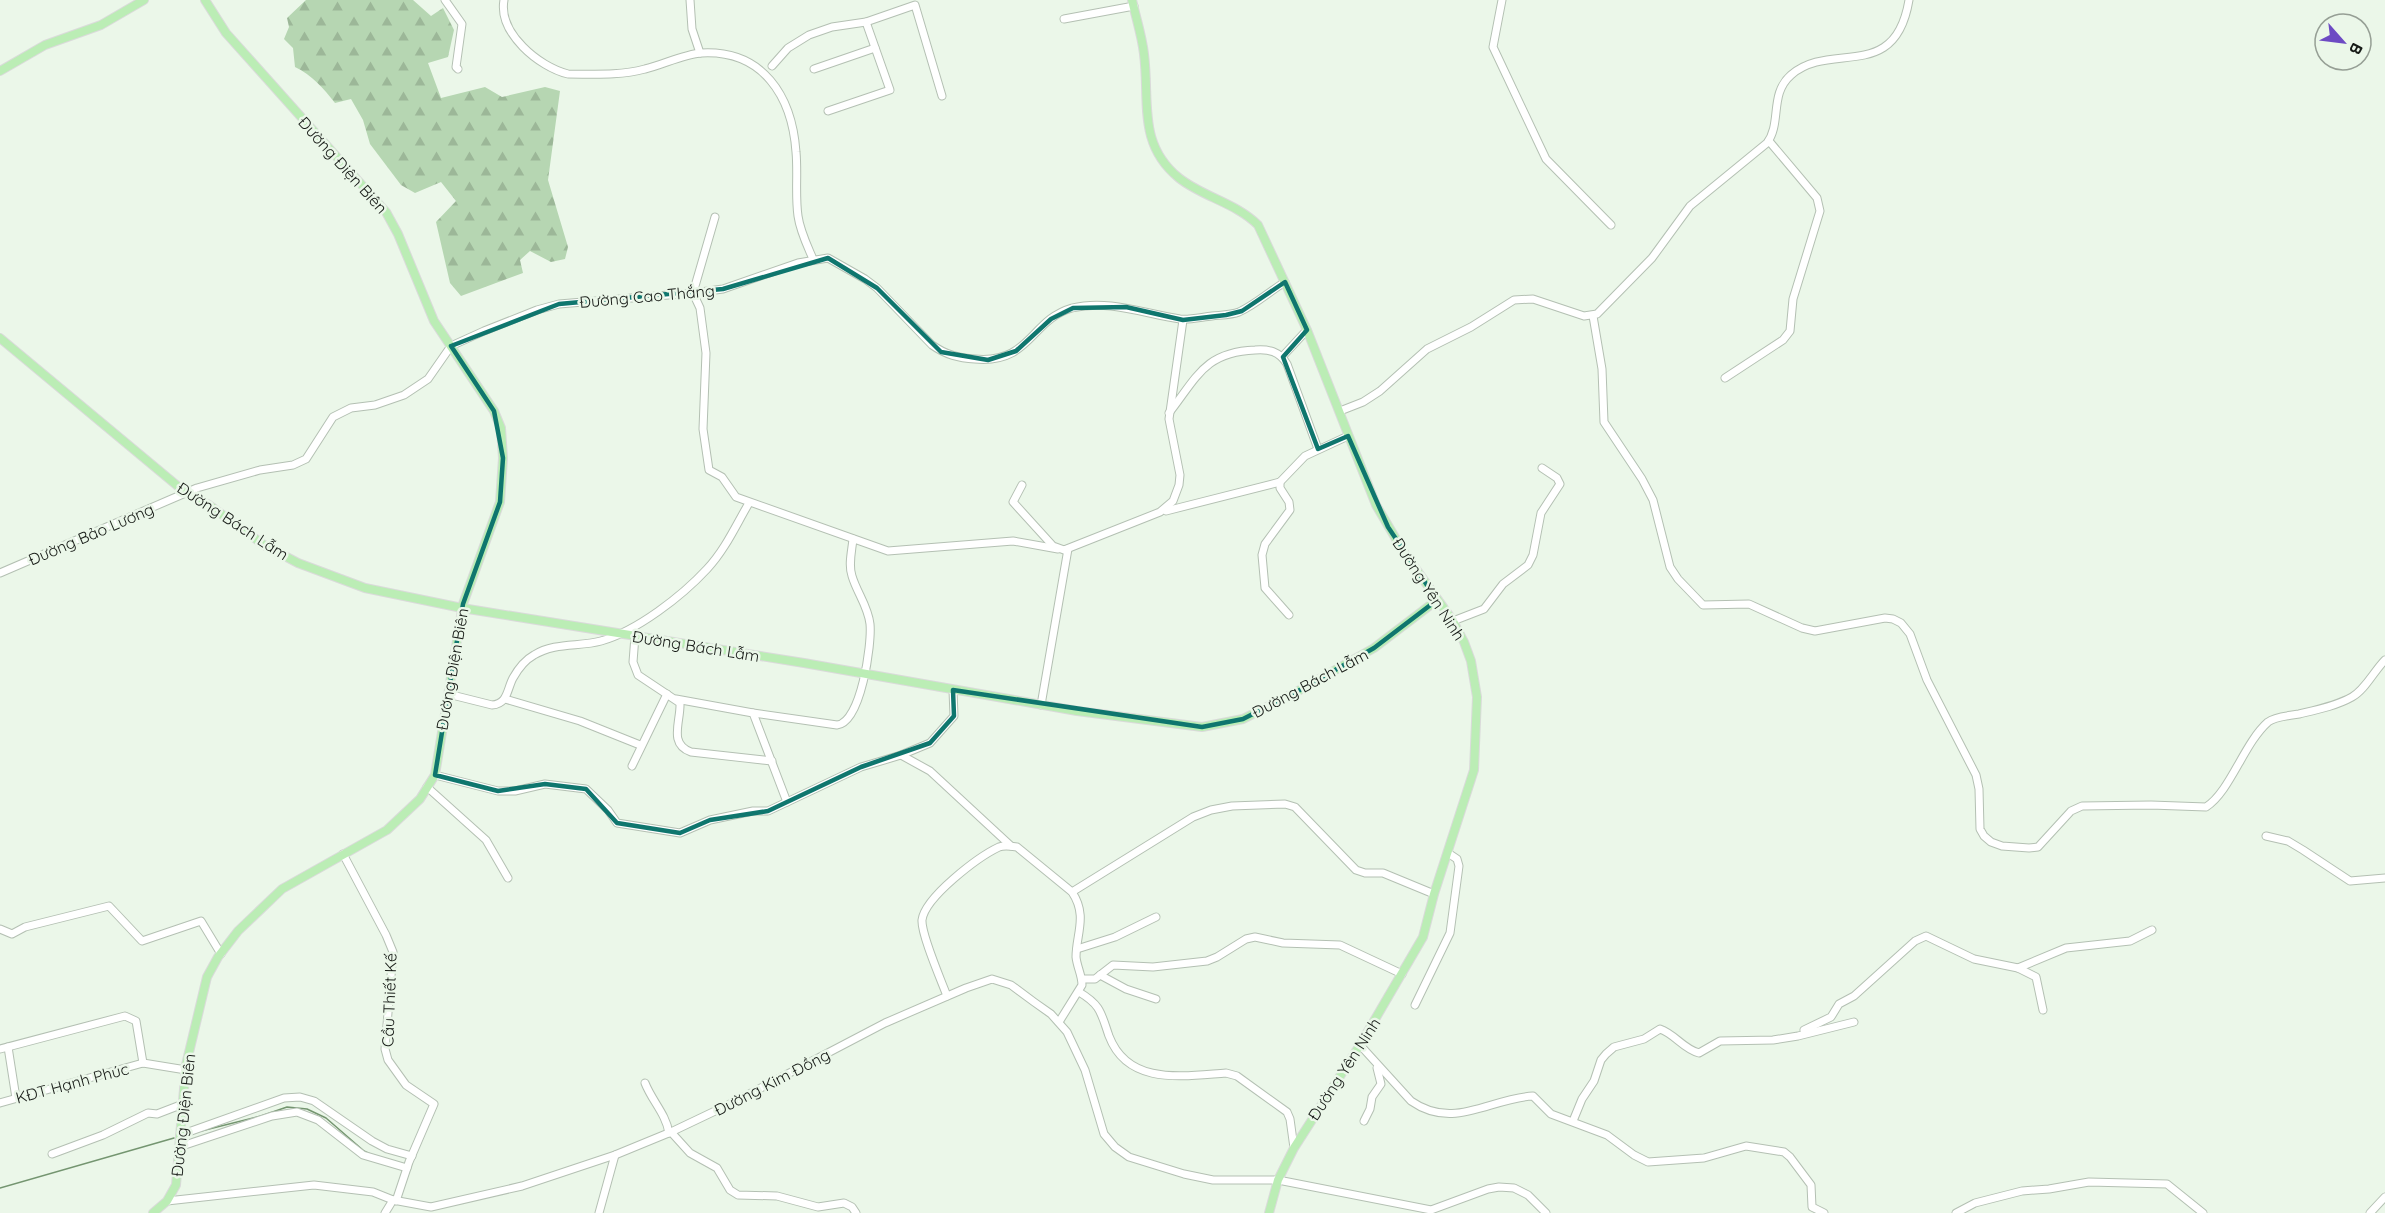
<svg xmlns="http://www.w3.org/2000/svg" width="2385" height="1213" font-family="Quicksand,sans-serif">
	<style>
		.forest { fill: url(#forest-firs) }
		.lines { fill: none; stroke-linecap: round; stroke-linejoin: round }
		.stream { stroke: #749570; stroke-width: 1.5 }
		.minor-casing { stroke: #b4c0b3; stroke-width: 9 }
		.major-casing { stroke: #dadada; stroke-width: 10 }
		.minor { stroke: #fff; stroke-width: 7 }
		.major { stroke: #bbedb5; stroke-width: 8 }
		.marked { fill: none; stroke: #0f766e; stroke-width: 4.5; stroke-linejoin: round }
		.labels { text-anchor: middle; stroke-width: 5; stroke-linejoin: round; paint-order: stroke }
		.street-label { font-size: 16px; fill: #161a16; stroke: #ebf7e9 }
	</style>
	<defs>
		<pattern id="forest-firs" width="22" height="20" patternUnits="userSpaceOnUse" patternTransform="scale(1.5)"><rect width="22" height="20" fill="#b6d6b2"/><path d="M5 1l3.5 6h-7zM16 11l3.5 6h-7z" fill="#9cb798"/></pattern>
	</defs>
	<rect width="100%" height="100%" fill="#ebf7e9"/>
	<!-- forest -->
	<path class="forest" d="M 306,0 L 413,0 L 431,16 L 443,8 L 454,30 L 448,57 L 428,63 L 441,98 L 485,87 L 502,97 L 545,87 L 560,91 L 548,180 L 568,247 L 565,259 L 551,262 L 530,251 L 520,260 L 523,273 L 461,296 L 450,283 L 436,222 L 456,201 L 441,182 L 415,193 L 401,185 L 370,144 L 363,120 L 351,99 L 335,103 C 324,89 312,75 295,67 L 293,48 L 284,39 L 289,27 L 287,18 Z"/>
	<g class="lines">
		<!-- stream -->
		<g class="stream">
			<path d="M 201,1131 L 261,1116 L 287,1107 L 307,1109 L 326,1118 L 364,1151 L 370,1154"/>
			<path d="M 0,1188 L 174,1138"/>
		</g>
		<!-- minor casing -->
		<g class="minor-casing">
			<g id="minor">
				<path d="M 445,0 L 462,24 L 456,67 L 458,69"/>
				<path d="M 504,0 C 498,33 539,67 568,74 C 594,74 619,76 645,69 C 663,65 683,54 702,53 C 763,50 792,96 796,152 C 798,173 795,195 798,216 C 800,231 807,245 813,259"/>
				<path d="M 690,0 L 692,29 L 700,53"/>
				<path d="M 1502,0 L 1493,47 L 1546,159 L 1611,225"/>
				<path d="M 1064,19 L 1134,6"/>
				<path d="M 772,66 L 788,48 L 809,35 L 832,27 L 866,22 L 915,5 L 942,96"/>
				<path d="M 814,69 L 875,48"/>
				<path d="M 828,111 L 890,90 L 866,22"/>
				<path d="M 715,217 L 693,293 L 700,308 L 706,353 L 703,429 L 709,470 L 722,477 L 736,497 L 888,551 L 1013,541 L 1058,549"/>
				<path d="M 1593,316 L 1602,369 L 1604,422 L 1642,479 L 1653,500 L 1670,567 L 1678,579 L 1703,605 L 1749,604 L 1802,628 L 1815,631 L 1885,618 L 1893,619 L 1901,623 L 1910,634 L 1927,680 L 1976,775 L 1979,789 L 1980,829 L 1984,836 L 1991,842 L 2002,846 L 2029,848 L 2038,847 L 2071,811 L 2082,806 L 2151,805 L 2206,807 C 2230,792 2244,743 2268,722 C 2276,716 2289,716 2299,714 C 2316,710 2336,706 2352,697 C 2365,690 2374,671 2385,660"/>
				<path d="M 1282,357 L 1307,330"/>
				<path d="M 1725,378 L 1783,340 L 1790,331 L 1793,299 L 1820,211 L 1817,198 L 1769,141"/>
				<path d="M 1340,411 L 1363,402 L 1380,391 L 1427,349 L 1471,327 L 1514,300 L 1533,299 L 1584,316 L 1597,314 L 1652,258 L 1690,206 L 1767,143 C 1782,123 1769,94 1791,75 C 1831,40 1895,84 1909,0"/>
				<path d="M 1169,413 C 1197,377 1205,352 1255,350 C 1269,349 1279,351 1287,364 L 1318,449"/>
				<path d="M 1022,485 L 1013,502 L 1053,546 L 1064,550 L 1160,512 L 1173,501 L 1179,485 L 1180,475 L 1169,419 L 1183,320"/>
				<path d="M 1166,511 L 1280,482"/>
				<path d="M 0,573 L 197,488 L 260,470 L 293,465 L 306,459 L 333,417 L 351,408 L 375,405 L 404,395 L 428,379 L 451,346 L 484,331 L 537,310 L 559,304 L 693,293 L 723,289 L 798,263 L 828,258 L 865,279 L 877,288 L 932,345 C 946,355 959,358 975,359 C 1031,364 1030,320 1072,308 C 1109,299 1145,314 1180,319 C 1190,320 1202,317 1212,316 C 1221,315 1231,315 1239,312 C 1255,305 1270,291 1285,282"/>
				<path d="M 1289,615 L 1265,588 L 1262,555 L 1265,544 L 1290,510 L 1289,502 L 1280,488 L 1280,482 L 1305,456 L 1348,436"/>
				<path d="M 1453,621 L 1484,609 L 1503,584 L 1528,565 L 1533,555 L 1541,513 L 1560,484 L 1557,478 L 1542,468"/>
				<path d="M 635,636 L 633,662 L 638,675 L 680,703 C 681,721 668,744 691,752 L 772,761"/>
				<path d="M 448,694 L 492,705 C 508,704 507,689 513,678 C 518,669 525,660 534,655 C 555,642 579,647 601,641 C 637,631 682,596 707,569 C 725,550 736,525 749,503"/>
				<path d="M 505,699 L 580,721 L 640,745"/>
				<path d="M 676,699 L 753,713 L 787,802"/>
				<path d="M 1041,705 L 1068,549"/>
				<path d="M 753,713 L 837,725 C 861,723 872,644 870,624 C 868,606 857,593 852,576 C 848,565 852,550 853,539"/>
				<path d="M 901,755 L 930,771 L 1011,846"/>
				<path d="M 632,766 L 667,694"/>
				<path d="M 435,775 L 498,791 L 515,791 L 545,784 L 586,789 L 608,810 L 617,823 L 680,833 L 710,820 L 753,811 L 768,811 L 861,767 L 901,755 L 930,743 L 954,716 L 953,690"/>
				<path d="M 427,787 L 486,840 L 508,878"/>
				<path d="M 2266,836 L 2288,841 L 2303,850 L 2350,881 L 2385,878"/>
				<path d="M 343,854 L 386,935 L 393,952 L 385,1049 L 388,1060 L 406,1085 L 434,1104 L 409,1162 L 396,1201"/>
				<path d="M 1072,892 L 1193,817 L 1211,810 L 1232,806 L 1285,804 L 1295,807 L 1356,870 L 1365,873 L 1383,873 L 1434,894"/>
				<path d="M 0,929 L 12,934 L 25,927 L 109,906 L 142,941 L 201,921 L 221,954"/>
				<path d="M 1077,949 L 1115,937 L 1156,917"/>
				<path d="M 2018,968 L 2066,948 L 2130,941 L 2152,930"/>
				<path d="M 1100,975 L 1126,989 L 1156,999"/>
				<path d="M 1082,979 L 1095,979 L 1113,965 L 1153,967 L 1207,961 L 1217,957 L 1246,939 L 1255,937 L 1283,943 L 1340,945 L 1402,974"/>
				<path d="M 1079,992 C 1101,1005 1101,1013 1109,1036 C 1128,1086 1183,1076 1226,1073 L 1237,1076 L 1287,1112 L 1290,1119 L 1294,1148"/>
				<path d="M 947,996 C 941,980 921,934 922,920 C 925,897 978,857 999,847 C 1004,845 1011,846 1017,847 L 1072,892 C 1088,916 1076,934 1076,957 C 1077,967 1082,975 1082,985 L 1059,1022"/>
				<path d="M 1415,1005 L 1450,933 L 1459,866 L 1457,859 L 1448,853"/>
				<path d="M 1804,1030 L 1831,1017 L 1839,1004 L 1854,996 L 1915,941 L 1926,936 L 1974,959 L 2018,968 L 2036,977 L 2043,1010"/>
				<path d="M 1360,1045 L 1411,1101 C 1454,1131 1490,1098 1533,1096 L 1551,1114 L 1607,1135 L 1634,1155 L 1648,1162 L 1704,1158 L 1746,1146 L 1784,1152 L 1790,1157 L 1811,1185 L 1812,1207 L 1824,1213"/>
				<path d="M 8,1047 L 16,1098"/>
				<path d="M 0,1049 L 125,1016 L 136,1021 L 143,1063"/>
				<path d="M 645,1083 C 652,1101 666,1114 669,1133"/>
				<path d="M 0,1103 L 143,1063 L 186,1070"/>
				<path d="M 1364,1121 L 1370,1109 L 1372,1097 L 1381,1084 L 1377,1068"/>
				<path d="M 1573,1121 L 1582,1099 L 1594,1081 L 1601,1060 L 1606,1054 L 1614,1047 L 1644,1039 L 1660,1029 C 1675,1034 1683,1049 1699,1053 L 1720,1041 L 1773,1040 L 1798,1036 L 1854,1022"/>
				<path d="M 671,1132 L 690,1153 L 717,1168 L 730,1190 L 738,1195 L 777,1196 L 818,1207 L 844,1203 L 852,1207 L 856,1213"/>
				<path d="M 180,1135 L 284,1098 L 300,1097 L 314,1101 L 372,1141 L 387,1149 L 412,1156"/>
				<path d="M 179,1147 L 272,1116 L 297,1112 L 318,1120 L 363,1155 L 407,1168"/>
				<path d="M 52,1154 L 103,1135 L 148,1113 L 157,1114 L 183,1104"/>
				<path d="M 167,1201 L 314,1185 L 373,1192 L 393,1200 L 431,1207 L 522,1186 L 615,1155 L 671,1132 L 734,1102 L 885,1023 L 966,988 L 992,979 L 1011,985 L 1034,1002 L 1051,1014 L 1067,1032 L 1085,1070 L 1104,1134 L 1115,1147 L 1129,1157 L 1184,1174 L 1213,1180 L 1278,1180 L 1431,1210 L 1488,1189 L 1499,1187 L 1514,1188 L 1528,1195 L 1546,1213"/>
				<path d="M 385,1213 L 393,1200"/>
				<path d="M 599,1213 L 615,1155"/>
				<path d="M 1956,1213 L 1975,1203 L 2022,1191 L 2049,1189 L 2089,1182 L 2167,1184 L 2203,1213"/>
				<path d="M 2370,1213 L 2385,1197"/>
			</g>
		</g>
		<!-- major casing -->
		<g class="major-casing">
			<g id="major">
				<path d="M 1132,0 C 1136,18 1142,36 1144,54 C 1150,101 1137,144 1179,178 C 1203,197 1236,203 1258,225 L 1307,330 L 1376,505 L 1403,551 L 1453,621 L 1464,642 L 1471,661 L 1477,697 L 1474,770 L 1434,894 L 1423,937 L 1360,1045 L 1294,1148 L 1278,1180 L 1269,1213"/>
				<path d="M 0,71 L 45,45 L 101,25 L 144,0"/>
				<path d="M 0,338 L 186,493 L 209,505 L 264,545 L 298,563 L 365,588 L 462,608 L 804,663 L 1077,711 L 1202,727 L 1243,719 L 1298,691 L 1374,648 L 1437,600"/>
				<path d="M 153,1213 L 167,1201 L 176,1185 L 186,1065 L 207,977 L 218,957 L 238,931 L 282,889 L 387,830 L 420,799 L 435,775 L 463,604 L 500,502 L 503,458 L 501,428 L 494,411 L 434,321 L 398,234 L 386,212 L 226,33 L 205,0"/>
			</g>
		</g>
		<!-- minor -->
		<use href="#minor" class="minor"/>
		<!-- major -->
		<use href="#major" class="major"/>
	</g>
	<!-- marked area -->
	<path class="marked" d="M 828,258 L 877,288 L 941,352 L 988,360 L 1016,351 L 1051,319 L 1073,308 L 1126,307 L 1183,320 L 1226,315 L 1242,311 L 1285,282 L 1307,330 L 1283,357 L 1318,449 L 1348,436 L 1388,527 L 1437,600 L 1374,648 L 1298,691 L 1243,719 L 1202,727 L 953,690 L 954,716 L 930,743 L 861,767 L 768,811 L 710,820 L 680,833 L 617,823 L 586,789 L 545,784 L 498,791 L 435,775 L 463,604 L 500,502 L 503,458 L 494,411 L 451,346 L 559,304 L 723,289 Z"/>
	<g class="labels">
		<!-- street labels -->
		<g class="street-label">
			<text transform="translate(343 165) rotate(48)" y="6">Đường Điện Biên</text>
			<text transform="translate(647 296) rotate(-5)" y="6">Đường Cao Thắng</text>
			<text transform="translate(233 521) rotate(33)" y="6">Đường Bách Lẫm</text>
			<text transform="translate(91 534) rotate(-23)" y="6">Đường Bảo Lương</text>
			<text transform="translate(1429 589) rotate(57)" y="6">Đường Yên Ninh</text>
			<text transform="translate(696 646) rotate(9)" y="6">Đường Bách Lẫm</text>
			<text transform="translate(452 669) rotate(-80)" y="6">Đường Điện Biên</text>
			<text transform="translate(1310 683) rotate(-28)" y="6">Đường Bách Lẫm</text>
			<text transform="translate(389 1000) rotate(-88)" y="6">Cầu Thiết Kế</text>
			<text transform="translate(1344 1069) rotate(-57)" y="6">Đường Yên Ninh</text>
			<text transform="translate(772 1082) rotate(-27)" y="6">Đường Kim Đồng</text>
			<text transform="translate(72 1083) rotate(-15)" y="6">KĐT Hạnh Phúc</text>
			<text transform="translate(183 1115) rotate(-84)" y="6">Đường Điện Biên</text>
		</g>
	</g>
	<!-- north arrow -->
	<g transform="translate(2343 42) rotate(118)"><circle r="28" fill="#ebf7e9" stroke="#969f95" stroke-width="1.5"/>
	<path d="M0-4.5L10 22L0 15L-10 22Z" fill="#6d4ac3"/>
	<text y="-9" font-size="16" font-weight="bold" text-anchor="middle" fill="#161a16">B</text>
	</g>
</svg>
